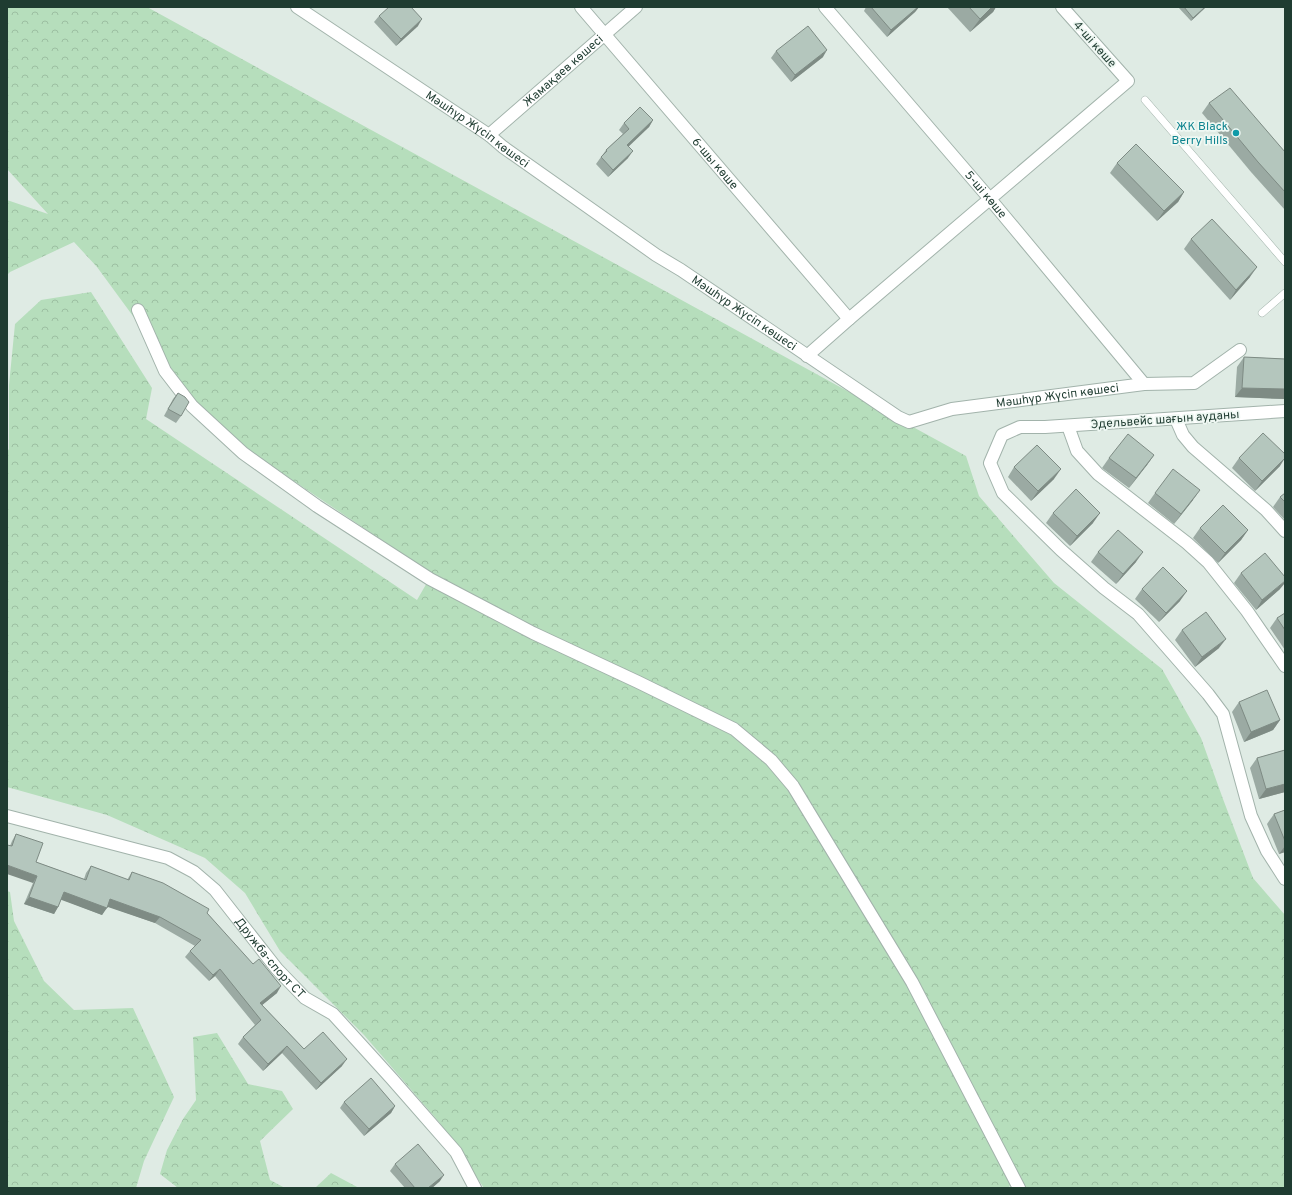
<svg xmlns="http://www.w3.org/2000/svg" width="1292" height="1195" font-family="Overpass,sans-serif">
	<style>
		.forest { fill: url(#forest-crowns) }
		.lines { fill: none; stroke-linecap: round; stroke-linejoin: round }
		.service-casing { stroke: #a2b3ab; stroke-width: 8 }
		.minor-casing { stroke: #a2b3ab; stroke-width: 14 }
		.service { stroke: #fff; stroke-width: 7 }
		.minor { stroke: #fff; stroke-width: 12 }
		.wall { fill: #9baaa3 }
		.shaded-wall { fill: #7e8b84 }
		.building { fill: #b4c6bd; stroke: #7e8b84 }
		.culture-dot { fill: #0f9aa8; stroke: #eff8f3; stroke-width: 1.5 }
		.labels { text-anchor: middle; stroke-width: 3.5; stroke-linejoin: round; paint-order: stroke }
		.street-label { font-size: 12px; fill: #1f3c31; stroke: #eff8f3 }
		.culture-label { font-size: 12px; fill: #0d838f; stroke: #eff8f3; text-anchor: end }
	</style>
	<defs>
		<pattern id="forest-crowns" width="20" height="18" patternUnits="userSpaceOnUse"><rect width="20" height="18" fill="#b6debc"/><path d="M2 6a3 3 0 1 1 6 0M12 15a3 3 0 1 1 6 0" fill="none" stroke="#9cbfa2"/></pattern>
	</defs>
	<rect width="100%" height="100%" fill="#dfebe4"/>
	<!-- forest -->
	<g class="forest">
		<path d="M 7,7 L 147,7 L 966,456 L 979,496 L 1054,583 L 1162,669 L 1201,738 L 1223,799 L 1253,878 L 1285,915 L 1285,1188 L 1017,1188 L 1012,1178 L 1009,1188 L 484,1188 L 439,1122 L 364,1035 L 280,951 L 245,893 L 205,858 L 107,815 L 7,787 L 7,452 L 9,449 L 9,385 L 15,324 L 41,300 L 91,292 L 152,388 L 146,419 L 417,600 L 432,574 L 215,428 L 97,267 L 74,242 L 10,272 L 7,275 L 7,200 L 48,214 L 7,169 Z"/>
		<path d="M 7,891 L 10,892 L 14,921 L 44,981 L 74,1010 L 133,1008 L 174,1097 L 144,1161 L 136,1188 L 7,1188 Z"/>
		<path d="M 217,1033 L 248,1084 L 282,1091 L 293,1109 L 260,1141 L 270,1180 L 285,1188 L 178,1188 L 160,1174 L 167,1150 L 183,1119 L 196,1100 L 193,1037 Z"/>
		<path d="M 331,1173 L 359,1188 L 315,1188 Z"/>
	</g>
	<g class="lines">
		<!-- service casing -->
		<g class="service-casing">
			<g id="service">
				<path d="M 1145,100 L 1285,262"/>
				<path d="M 1262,313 L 1285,293"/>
			</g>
		</g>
		<!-- minor casing -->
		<g class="minor-casing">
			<g id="minor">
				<path id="s1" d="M 297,7 L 489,135 L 503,147 L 656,255 L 681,270 L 898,417 L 909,422 L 952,409 L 1144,384 L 1194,383 L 1240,350"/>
				<path id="s2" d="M 581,7 L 849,319"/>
				<path id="s3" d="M 825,7 L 990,199 L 1144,384"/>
				<path id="s4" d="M 489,135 L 636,7"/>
				<path d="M 138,310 L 165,371 L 192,406 L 243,453 L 317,506 L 430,579 L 533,633 L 638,682 L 734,729 L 771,760 L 793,786 L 912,982 L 1019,1188"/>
				<path d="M 807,356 L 849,319 L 1128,81 L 1062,7"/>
				<path d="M 1285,411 L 1045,427 L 1020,427 L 1002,435 L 990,463 L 1003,493 L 1061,550 L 1104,588 L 1138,614 L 1208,694 L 1223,714 L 1251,816 L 1267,851 L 1285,879"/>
				<path d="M 1176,419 L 1183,435 L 1193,447 L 1266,510 L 1285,531"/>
				<path d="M 1068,426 L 1077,451 L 1098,474 L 1187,543 L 1208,562 L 1247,611 L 1285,666"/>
				<path id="s5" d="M 7,816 L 168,858 L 194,872 L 215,890 L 277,969 L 305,998 L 333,1014 L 392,1079 L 456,1152 L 475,1188"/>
			</g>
		</g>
		<!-- service -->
		<use href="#service" class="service"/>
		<!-- minor -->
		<use href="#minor" class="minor"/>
	</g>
	<!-- wall -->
	<g class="wall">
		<path d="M 866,7 L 919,7 L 915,12 L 887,37 L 864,11 Z"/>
		<path d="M 947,7 L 996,7 L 993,12 L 970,32 Z"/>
		<path d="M 1178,7 L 1206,7 L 1191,21 Z"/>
		<path d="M 379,16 L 418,26 L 396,46 L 374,22 Z"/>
		<path d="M 776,51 L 823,57 L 791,82 L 771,58 Z"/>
		<path d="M 1209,103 L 1285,152 L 1285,210 L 1251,172 L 1202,113 Z"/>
		<path d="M 653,120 L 649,127 L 628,146 L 628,158 L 608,177 L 596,164 L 606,150 L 623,134 L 619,130 L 624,123 Z"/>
		<path d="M 1117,163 L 1184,192 L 1178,202 L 1157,221 L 1110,173 Z"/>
		<path d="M 1191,239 L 1250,277 L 1230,300 L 1184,249 Z"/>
		<path d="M 1244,357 L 1285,359 L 1285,399 L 1235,397 L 1237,367 Z"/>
		<path d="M 178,393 L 181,416 L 176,423 L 164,416 L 173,399 Z"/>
		<path d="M 1154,455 L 1147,465 L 1129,488 L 1102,468 L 1109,458 Z"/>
		<path d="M 1239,458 L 1280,466 L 1255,491 L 1232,468 Z"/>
		<path d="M 1014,467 L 1054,479 L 1031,501 L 1008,477 Z"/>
		<path d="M 1155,493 L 1193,500 L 1174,524 L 1148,503 Z"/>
		<path d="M 1285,493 L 1285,520 L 1273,507 L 1280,497 Z"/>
		<path d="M 1053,513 L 1093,523 L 1070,546 L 1046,523 Z"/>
		<path d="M 1200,528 L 1248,530 L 1241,540 L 1218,563 L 1193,538 Z"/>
		<path d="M 1098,552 L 1136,562 L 1116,584 L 1091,562 Z"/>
		<path d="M 1241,573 L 1280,589 L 1256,610 L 1234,583 Z"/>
		<path d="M 1142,589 L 1180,601 L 1159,622 L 1135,599 Z"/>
		<path d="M 1285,613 L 1285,650 L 1270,628 L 1277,618 Z"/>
		<path d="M 1182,630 L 1219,648 L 1195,667 L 1175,640 Z"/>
		<path d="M 1239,702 L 1280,720 L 1273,730 L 1244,742 L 1232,712 Z"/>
		<path d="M 1285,750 L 1285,792 L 1259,799 L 1250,768 L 1257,758 Z"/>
		<path d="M 1285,810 L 1285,852 L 1279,854 L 1267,824 L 1274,814 Z"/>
		<path d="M 16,834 L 36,862 L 84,879 L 86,873 L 91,866 L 127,880 L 132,872 L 207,913 L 277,993 L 262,1005 L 304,1049 L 342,1066 L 316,1090 L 282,1053 L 263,1071 L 238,1044 L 243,1037 L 255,1025 L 215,976 L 209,981 L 185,957 L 190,951 L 195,946 L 155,923 L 107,906 L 102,915 L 61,899 L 58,907 L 54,914 L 24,904 L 33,883 L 10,846 L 12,841 Z"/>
		<path d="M 344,1102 L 395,1106 L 391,1113 L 364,1136 L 340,1108 Z"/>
		<path d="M 395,1164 L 440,1181 L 432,1188 L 405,1188 L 390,1171 Z"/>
	</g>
	<!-- shaded-wall -->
	<g class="shaded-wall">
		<path d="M 918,7 L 919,7 L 915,12 L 887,37 L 891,30 Z"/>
		<path d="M 992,7 L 996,7 L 993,12 L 970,32 L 980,19 Z"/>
		<path d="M 1205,7 L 1206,7 L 1191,21 L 1193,18 Z"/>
		<path d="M 422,19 L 418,26 L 396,46 L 401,39 Z"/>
		<path d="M 827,50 L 823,57 L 791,82 L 795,75 Z"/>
		<path d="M 653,120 L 649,127 L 623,152 L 627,145 Z"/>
		<path d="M 633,151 L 628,158 L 608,177 L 613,170 Z"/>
		<path d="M 1184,192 L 1178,202 L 1157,221 L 1164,211 Z"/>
		<path d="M 1257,267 L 1250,277 L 1230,300 L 1236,290 Z"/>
		<path d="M 1242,388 L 1285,389 L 1285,399 L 1235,397 Z"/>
		<path d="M 1154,455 L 1147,465 L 1129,488 L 1136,478 Z"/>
		<path d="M 1285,458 L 1280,466 L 1255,491 L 1262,481 Z"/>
		<path d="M 1061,469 L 1054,479 L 1031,501 L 1038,491 Z"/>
		<path d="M 1200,490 L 1193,500 L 1174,524 L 1181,514 Z"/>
		<path d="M 1100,513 L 1093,523 L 1070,546 L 1077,536 Z"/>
		<path d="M 1248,530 L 1241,540 L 1218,563 L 1225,553 Z"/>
		<path d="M 1143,552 L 1136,562 L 1116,584 L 1123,574 Z"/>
		<path d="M 1285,581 L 1285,583 L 1280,589 L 1256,610 L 1262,600 Z"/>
		<path d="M 1187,591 L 1180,601 L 1159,622 L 1166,613 Z"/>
		<path d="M 1226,639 L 1219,648 L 1195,667 L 1202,657 Z"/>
		<path d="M 1280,720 L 1273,730 L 1244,742 L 1251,732 Z"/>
		<path d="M 1285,784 L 1285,792 L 1259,799 L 1266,789 Z"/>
		<path d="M 1285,846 L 1285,852 L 1279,854 Z"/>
		<path d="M 7,865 L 37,876 L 33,883 L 7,874 Z"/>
		<path d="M 64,892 L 107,908 L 102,915 L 59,899 Z"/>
		<path d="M 29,897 L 58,907 L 54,914 L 24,904 Z"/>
		<path d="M 110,899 L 160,917 L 155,923 L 105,906 Z"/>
		<path d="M 220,969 L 215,976 L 209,981 L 213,975 Z"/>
		<path d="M 281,986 L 277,993 L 256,1010 L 260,1003 Z"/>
		<path d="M 287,1046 L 282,1053 L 263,1071 L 268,1064 Z"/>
		<path d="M 347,1059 L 342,1066 L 316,1090 L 321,1083 Z"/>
		<path d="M 395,1106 L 391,1113 L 364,1136 L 369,1129 Z"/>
		<path d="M 444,1175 L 440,1181 L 432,1188 L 428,1188 Z"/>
	</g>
	<!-- building -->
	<g class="building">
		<path d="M 389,7 L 411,7 L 422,19 L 401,39 L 379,16 Z"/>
		<path d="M 871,7 L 918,7 L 891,30 Z"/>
		<path d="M 969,7 L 992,7 L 980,19 Z"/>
		<path d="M 1184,7 L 1205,7 L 1193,18 Z"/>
		<path d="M 808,26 L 827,50 L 795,75 L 776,51 Z"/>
		<path d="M 1230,88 L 1285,152 L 1285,192 L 1258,162 L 1209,103 Z"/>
		<path d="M 640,107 L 653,120 L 627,145 L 633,151 L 613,170 L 601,157 L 607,151 L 606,150 L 629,129 L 624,123 Z"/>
		<path d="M 1136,144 L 1184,192 L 1164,211 L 1117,163 Z"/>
		<path d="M 1212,219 L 1257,267 L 1236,290 L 1191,239 Z"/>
		<path d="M 1244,357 L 1285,359 L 1285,389 L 1242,388 Z"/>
		<path d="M 178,393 L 185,397 L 189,402 L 181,416 L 168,409 Z"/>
		<path d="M 1263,433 L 1285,454 L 1285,458 L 1262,481 L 1239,458 Z"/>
		<path d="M 1128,434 L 1154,455 L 1136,478 L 1109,458 Z"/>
		<path d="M 1037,445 L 1061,469 L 1038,491 L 1014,467 Z"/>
		<path d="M 1173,469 L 1200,490 L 1181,514 L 1155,493 Z"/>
		<path d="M 1076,489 L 1100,513 L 1077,536 L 1053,513 Z"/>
		<path d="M 1285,493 L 1285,502 L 1280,497 Z"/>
		<path d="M 1223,505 L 1248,530 L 1225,553 L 1200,528 Z"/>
		<path d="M 1118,530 L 1143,552 L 1123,574 L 1098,552 Z"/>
		<path d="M 1265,553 L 1285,577 L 1285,581 L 1262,600 L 1241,573 Z"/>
		<path d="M 1163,567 L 1187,591 L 1166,613 L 1142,589 Z"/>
		<path d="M 1206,612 L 1226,639 L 1202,657 L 1182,630 Z"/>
		<path d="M 1285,613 L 1285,630 L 1277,618 Z"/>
		<path d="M 1267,690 L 1280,720 L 1251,732 L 1239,702 Z"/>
		<path d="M 1285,750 L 1285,784 L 1266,789 L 1257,758 Z"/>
		<path d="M 1285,810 L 1285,841 L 1274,814 Z"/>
		<path d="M 16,834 L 43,843 L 36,862 L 86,880 L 91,866 L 129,880 L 132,872 L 163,883 L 209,909 L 207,913 L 253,964 L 259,959 L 281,986 L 260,1003 L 304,1049 L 323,1032 L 347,1059 L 321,1083 L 287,1046 L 268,1064 L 243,1037 L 261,1020 L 220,969 L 213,975 L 190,951 L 201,940 L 160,917 L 110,899 L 107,908 L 64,892 L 58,907 L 29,897 L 37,876 L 7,865 L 7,845 L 12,846 Z"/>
		<path d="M 371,1078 L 395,1106 L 369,1129 L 344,1102 Z"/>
		<path d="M 418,1144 L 444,1175 L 428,1188 L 415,1188 L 395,1164 Z"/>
	</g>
	<!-- markers -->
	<circle class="culture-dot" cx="1236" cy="133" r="4"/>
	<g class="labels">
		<!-- street labels -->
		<g class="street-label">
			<text transform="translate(1095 44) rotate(48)" y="4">4-ші көше</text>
			<text dy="4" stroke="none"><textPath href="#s4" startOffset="98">Жамақаев көшесі</textPath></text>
			<text dy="4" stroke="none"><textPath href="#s1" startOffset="218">Мәшhүр Жүсіп көшесі</textPath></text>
			<text dy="4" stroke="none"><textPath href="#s2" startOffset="206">6-шы көше</textPath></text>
			<text dy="4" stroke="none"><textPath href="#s3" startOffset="247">5-ші көше</textPath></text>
			<text dy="4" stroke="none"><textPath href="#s1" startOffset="542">Мәшhүр Жүсіп көшесі</textPath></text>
			<text dy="4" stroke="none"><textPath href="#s1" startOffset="891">Мәшhүр Жүсіп көшесі</textPath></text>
			<text transform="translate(1165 419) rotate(-4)" y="4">Эдельвейс шағын ауданы</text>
			<text dy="4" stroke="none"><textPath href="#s5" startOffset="311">Дружба-спорт СТ</textPath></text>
		</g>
		<!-- culture labels -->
		<g class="culture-label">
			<text x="1228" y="130">ЖК Black<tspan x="1228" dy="14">Berry Hills</tspan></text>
		</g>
	</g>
	<!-- border -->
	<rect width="1292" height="1195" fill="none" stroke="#1f3c31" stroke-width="16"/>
</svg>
